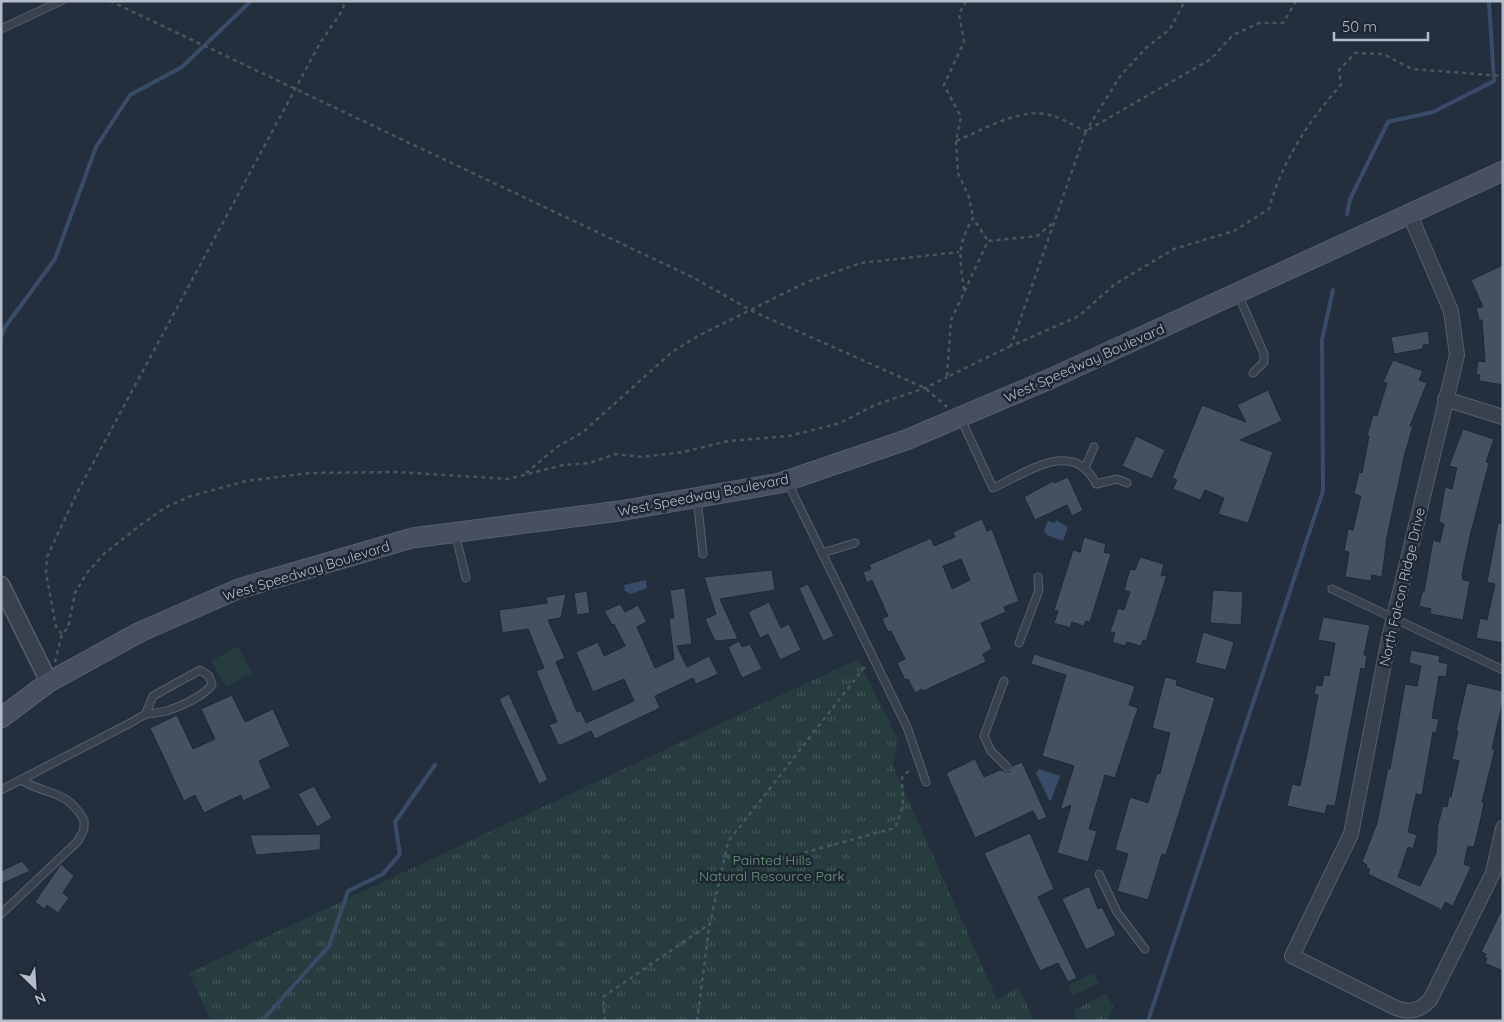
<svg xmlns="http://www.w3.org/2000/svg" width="1504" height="1022" font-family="Quicksand,sans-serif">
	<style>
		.grass { fill: url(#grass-tufts) }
		.pitch { fill: #263c3f }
		.water { fill: #394c67 }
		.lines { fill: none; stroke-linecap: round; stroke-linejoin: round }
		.stream { stroke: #394c67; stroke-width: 4 }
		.building { fill: #455162; stroke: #1f2835; fill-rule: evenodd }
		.service-casing { stroke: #565f6c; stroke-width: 9 }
		.minor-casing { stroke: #565f6c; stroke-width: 16 }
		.tertiary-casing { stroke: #565f6c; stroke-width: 19 }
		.secondary-casing { stroke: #565f6c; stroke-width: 21 }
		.path { stroke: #44595c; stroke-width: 2.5; stroke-dasharray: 4 4; stroke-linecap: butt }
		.service { stroke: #38414e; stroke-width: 7 }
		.minor { stroke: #38414e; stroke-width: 14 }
		.tertiary { stroke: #38414e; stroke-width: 16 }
		.secondary { stroke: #465061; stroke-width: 19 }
		.labels { text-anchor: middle; stroke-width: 5; stroke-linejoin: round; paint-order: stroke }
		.street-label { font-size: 14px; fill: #b4bcc9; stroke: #1d2633 }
		.park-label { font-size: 14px; fill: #6b9a76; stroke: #1d2633 }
	</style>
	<defs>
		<pattern id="grass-tufts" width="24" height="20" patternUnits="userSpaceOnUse" patternTransform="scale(1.25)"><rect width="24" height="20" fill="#263c3f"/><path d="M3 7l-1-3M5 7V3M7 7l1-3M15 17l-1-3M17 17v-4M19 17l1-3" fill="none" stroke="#435659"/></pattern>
	</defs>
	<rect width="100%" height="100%" fill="#242f3e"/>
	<!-- grass -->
	<g class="grass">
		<path d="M 858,659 L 898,740 L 893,766 L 997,999 L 1019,988 L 1034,1021 L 211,1021 L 189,973 Z"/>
		<path d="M 1107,994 L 1113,1007 L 1108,1021 L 1078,1021 L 1073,1010 Z"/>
	</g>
	<!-- pitch -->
	<g class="pitch">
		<path d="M 238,646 L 252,673 L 226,687 L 211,661 Z"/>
		<path d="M 1094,973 L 1099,983 L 1072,996 L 1067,986 Z"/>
	</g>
	<!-- water -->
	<g class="water">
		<path d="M 1056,520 L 1068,527 L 1063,541 L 1047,535 L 1044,530 L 1048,521 L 1055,523 Z"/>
		<path d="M 646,580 L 647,588 L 631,594 L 625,591 L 624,585 Z"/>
		<path d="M 1039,769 L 1060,776 L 1051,800 L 1049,800 L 1036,773 Z"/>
	</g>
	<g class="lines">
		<!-- stream -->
		<g class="stream">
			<path d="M 1347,214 L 1350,199 L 1388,122 L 1433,112 L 1494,81 L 1489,1"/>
			<path d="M 1,337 L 5,327 L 55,259 L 96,147 L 130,95 L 182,67 L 251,1"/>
			<path d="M 262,1021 L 329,946 L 348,891 L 383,874 L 400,854 L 395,822 L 435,765"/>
			<path d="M 1148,1021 L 1323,491 L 1322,340 L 1333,290"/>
		</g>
	</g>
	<!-- building -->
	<g class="building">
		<path d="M 1503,265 L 1503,385 L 1479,381 L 1480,375 L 1476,375 L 1478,361 L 1485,362 L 1482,320 L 1479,320 L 1476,308 L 1483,307 L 1471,280 Z"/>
		<path d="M 1428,331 L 1430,344 L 1423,345 L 1423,349 L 1394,354 L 1391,337 Z"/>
		<path d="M 1393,360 L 1423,371 L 1419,380 L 1427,383 L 1410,426 L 1413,426 L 1405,453 L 1387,537 L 1382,577 L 1372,575 L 1371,581 L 1345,577 L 1349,552 L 1344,551 L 1348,529 L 1353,530 L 1361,496 L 1354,494 L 1359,472 L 1362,473 L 1369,436 L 1367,435 L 1373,415 L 1377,416 L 1387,383 L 1383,382 Z"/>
		<path d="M 1268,390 L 1282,421 L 1240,440 L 1273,452 L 1248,523 L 1218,514 L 1224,498 L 1205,490 L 1200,500 L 1173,489 L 1177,480 L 1172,478 L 1202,405 L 1246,422 L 1237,405 Z"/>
		<path d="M 1463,429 L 1494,439 L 1486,462 L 1489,463 L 1470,536 L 1462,575 L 1463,580 L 1470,581 L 1463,620 L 1430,614 L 1431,609 L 1419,606 L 1422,592 L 1424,592 L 1433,540 L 1440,542 L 1444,524 L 1439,522 L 1445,487 L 1452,489 L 1457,468 L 1449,466 Z"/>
		<path d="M 1136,436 L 1165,450 L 1152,479 L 1122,466 Z"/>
		<path d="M 1068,477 L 1083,510 L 1072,516 L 1067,505 L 1035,520 L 1024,497 L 1053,481 L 1054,483 Z"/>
		<path d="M 982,519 L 987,531 L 992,529 L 1019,601 L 1004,607 L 1006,612 L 981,623 L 992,649 L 983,654 L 986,662 L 923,691 L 922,689 L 915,693 L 908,679 L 905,680 L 897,663 L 905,659 L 891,631 L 888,632 L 882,619 L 888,616 L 872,580 L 867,583 L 863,572 L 871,569 L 869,565 L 931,538 L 934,546 L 955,537 L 953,532 ZM 961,559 L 970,580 L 952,589 L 943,566 Z"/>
		<path d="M 1498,523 L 1503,524 L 1503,643 L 1476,638 L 1480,618 L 1487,620 L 1495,584 L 1487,582 Z"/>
		<path d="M 1084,537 L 1106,544 L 1104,552 L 1111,554 L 1090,622 L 1086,621 L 1084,626 L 1072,622 L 1070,628 L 1054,623 L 1058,611 L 1054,610 L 1073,550 L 1080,552 Z"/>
		<path d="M 1140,557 L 1164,564 L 1161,576 L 1167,575 L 1146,641 L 1143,640 L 1141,646 L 1127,642 L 1125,646 L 1112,642 L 1115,633 L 1110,632 L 1118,608 L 1124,610 L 1130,592 L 1124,590 L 1130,569 L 1135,570 Z"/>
		<path d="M 772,570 L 775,590 L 720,599 L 738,639 L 715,641 L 705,619 L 716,614 L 704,577 Z"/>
		<path d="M 808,584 L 834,636 L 823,641 L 799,588 Z"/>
		<path d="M 685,588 L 692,644 L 677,646 L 687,667 L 709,656 L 718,674 L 696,684 L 693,678 L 655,696 L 660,708 L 595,739 L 591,731 L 559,746 L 549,725 L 557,722 L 536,671 L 544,668 L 528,629 L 502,633 L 499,610 L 547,603 L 546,597 L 566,594 L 561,618 L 548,620 L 565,658 L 556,662 L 577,712 L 581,711 L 586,723 L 634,701 L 624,679 L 593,692 L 576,652 L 598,642 L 604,656 L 625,646 L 614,624 L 612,625 L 604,611 L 620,604 L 625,612 L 638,605 L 647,622 L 637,627 L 655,668 L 674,659 L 669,618 L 674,618 L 670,590 Z"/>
		<path d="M 1213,590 L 1243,592 L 1241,625 L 1210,623 Z"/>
		<path d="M 587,591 L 590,613 L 577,615 L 574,593 Z"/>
		<path d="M 769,602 L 781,628 L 789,624 L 801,650 L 780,660 L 768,634 L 760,638 L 748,612 Z"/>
		<path d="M 1323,617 L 1370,625 L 1364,655 L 1367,655 L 1365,669 L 1361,668 L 1335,806 L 1327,805 L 1325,814 L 1287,806 L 1292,784 L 1300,786 L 1306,759 L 1318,695 L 1314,694 L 1316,685 L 1322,686 L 1324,675 L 1329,676 L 1335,643 L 1318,640 Z"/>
		<path d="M 1203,632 L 1234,642 L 1226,670 L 1195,663 Z"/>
		<path d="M 739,641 L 742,647 L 750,644 L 762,669 L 742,678 L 728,647 Z"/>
		<path d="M 1411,650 L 1440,656 L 1439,662 L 1448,664 L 1446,677 L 1439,676 L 1432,718 L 1439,719 L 1436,733 L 1433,732 L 1422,795 L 1416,794 L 1408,832 L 1417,835 L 1413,849 L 1408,847 L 1398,877 L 1420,886 L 1436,853 L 1438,824 L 1443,806 L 1447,807 L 1449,796 L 1451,797 L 1459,761 L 1452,759 L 1458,731 L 1456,731 L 1467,683 L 1503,691 L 1503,701 L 1492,749 L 1495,749 L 1482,802 L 1484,803 L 1481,818 L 1474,847 L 1468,846 L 1464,864 L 1471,867 L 1453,906 L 1445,902 L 1442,910 L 1368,874 L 1370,869 L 1366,868 L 1367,865 L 1362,862 L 1377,823 L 1388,768 L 1390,769 L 1405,684 L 1417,686 L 1421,666 L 1409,663 Z"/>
		<path d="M 1034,654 L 1135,686 L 1129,705 L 1138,708 L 1115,778 L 1105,775 L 1089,829 L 1097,831 L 1088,862 L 1057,853 L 1071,805 L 1060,810 L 1074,766 L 1042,756 L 1066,675 L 1031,664 Z"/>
		<path d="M 1165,677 L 1177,680 L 1176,685 L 1215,698 L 1166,855 L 1162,854 L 1148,900 L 1117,891 L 1128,854 L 1115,850 L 1130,797 L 1148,803 L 1157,773 L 1160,774 L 1170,733 L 1152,728 Z"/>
		<path d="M 509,694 L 548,780 L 539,784 L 499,699 Z"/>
		<path d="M 232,695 L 245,722 L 273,709 L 290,746 L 259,761 L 271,788 L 243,801 L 241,795 L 204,813 L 195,795 L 184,801 L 150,728 L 177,715 L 193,749 L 215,739 L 201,709 Z"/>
		<path d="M 975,759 L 984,777 L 1000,770 L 1009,772 L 1012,766 L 1022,762 L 1047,817 L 1038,821 L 1033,811 L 975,838 L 946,773 Z"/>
		<path d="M 314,786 L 332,818 L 317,827 L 298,794 Z"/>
		<path d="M 1030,833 L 1054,889 L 1038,897 L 1077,978 L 1068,982 L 1058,963 L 1040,971 L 984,853 Z"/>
		<path d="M 321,834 L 320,850 L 256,855 L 250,835 Z"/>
		<path d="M 22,861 L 30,871 L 1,884 L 1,871 Z"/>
		<path d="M 61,864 L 74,876 L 63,893 L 69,898 L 58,913 L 47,905 L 44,909 L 35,902 Z"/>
		<path d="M 1089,886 L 1098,909 L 1102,907 L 1116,935 L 1086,950 L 1062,899 Z"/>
		<path d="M 1503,907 L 1503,971 L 1485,963 L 1487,958 L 1484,958 L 1486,954 L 1481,952 Z"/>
	</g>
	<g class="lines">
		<!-- service casing -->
		<g class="service-casing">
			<g id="service">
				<path d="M 1,29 L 61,1"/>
				<path d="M 1238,294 L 1264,354 L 1264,362 L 1253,373"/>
				<path d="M 960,417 L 993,488 C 1026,473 1074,437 1096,484 L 1117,479 L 1127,483"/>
				<path d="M 1085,468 L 1094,447"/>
				<path d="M 787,481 L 907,727 L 926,782"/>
				<path d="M 697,498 L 703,554"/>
				<path d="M 455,533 L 466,578"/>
				<path d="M 822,553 L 855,543"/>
				<path d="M 1332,589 L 1503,670"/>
				<path d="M 1019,643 L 1039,590 L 1038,577"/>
				<path d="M 1004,681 L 984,736 L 991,751 L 1007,767"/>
				<path d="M 1,790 L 134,721 C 149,710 151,715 167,711 C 181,706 202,697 212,685 L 209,676 L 200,670 L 153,696 L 146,713"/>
				<path d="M 1099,874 L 1117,912 L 1145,949"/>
				<path d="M 1,914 L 78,841 L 84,829 L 84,820 C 65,788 50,797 21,780"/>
			</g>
		</g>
		<!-- minor casing -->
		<g class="minor-casing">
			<g id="minor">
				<path d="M 1410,215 L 1451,311 L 1457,355 L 1389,638 L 1351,834 L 1292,956 L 1396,1008 C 1410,1013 1419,1011 1430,1000 L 1493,873 L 1503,828"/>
				<path d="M 1445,399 L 1503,417"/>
			</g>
		</g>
		<!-- tertiary casing -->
		<g class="tertiary-casing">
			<path id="tertiary" d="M 1,585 L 49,682"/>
		</g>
		<!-- secondary casing -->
		<g class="secondary-casing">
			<path id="secondary" d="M 1,718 L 49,682 L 140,632 L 238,589 L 412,538 L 619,511 L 780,483 L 906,440 L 1052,378 L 1503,171"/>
		</g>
		<!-- path -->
		<g class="path">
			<path d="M 110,1 L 694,278 L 752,311 L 925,388 L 947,407"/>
			<path d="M 966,1 L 959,14 L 964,42 L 944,85 L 961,117 L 956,141 C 983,130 1020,107 1050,115 C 1062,118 1074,126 1086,131 L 1121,75 L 1146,48 L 1170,29 L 1185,1"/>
			<path d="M 1296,1 L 1283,23 L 1259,23 L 1233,35 L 1211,59 L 1086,131 L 1011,346 L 1079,316 L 1115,284 L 1174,249 L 1234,231 L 1269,209 C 1281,163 1309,120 1341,85 L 1339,70 L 1355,53 L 1383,54 L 1412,69 L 1503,76"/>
			<path d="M 956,141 L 958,173 L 969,197 L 973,218"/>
			<path d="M 964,290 C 960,258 956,247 973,218 L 988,241"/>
			<path d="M 1011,346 L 947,377 L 951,320 L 988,241 L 1037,236 L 1053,223"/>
			<path d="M 526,473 L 557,447 L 583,432 L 672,352 L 698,336 L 807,282 L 861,263 L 959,252"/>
			<path d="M 62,634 L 56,627 L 46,573 L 47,557 L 78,491 L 320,43 L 342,11 L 345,1"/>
			<path d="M 55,662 L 62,634 L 68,628 L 75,593 L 86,574 L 104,554 L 139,526 L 166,507 L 191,496 L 246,481 L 310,473 L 396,472 L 508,479 L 563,465 L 590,463 L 615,454 L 642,457 L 683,452 L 728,441 L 789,436 L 840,423 L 875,405 L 925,388 L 947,377"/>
			<path d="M 725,856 L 777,860 L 895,828 L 903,806 L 902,777 L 912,768"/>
			<path d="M 605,1021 L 603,997 L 711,923"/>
			<path d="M 697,1021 L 709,928 L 728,842 L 867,664"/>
		</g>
		<!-- service -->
		<use href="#service" class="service"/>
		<!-- minor -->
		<use href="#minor" class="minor"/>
		<!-- tertiary -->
		<use href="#tertiary" class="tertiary"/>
		<!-- secondary -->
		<use href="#secondary" class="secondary"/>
	</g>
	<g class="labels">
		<!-- street labels -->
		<g class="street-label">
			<text transform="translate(1084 363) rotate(-24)" y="5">West Speedway Boulevard</text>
			<text transform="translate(703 495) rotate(-11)" y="5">West Speedway Boulevard</text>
			<text transform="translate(306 571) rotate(-17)" y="5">West Speedway Boulevard</text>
			<text transform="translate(1402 587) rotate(-77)" y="5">North Falcon Ridge Drive</text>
		</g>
		<!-- park labels -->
		<g class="park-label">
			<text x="772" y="865">Painted Hills<tspan x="772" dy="16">Natural Resource Park</tspan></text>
		</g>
	</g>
	<!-- border -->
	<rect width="1504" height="1022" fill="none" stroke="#b4bcc9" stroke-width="5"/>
	<!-- north arrow -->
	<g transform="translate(35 987) rotate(155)" stroke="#1d2633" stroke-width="4" paint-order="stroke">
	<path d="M0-4L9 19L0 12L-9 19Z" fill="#b4bcc9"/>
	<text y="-8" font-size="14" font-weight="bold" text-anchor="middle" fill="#b4bcc9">N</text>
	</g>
	<!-- scale -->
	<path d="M1334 32v8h94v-8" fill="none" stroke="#b4bcc9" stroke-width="2.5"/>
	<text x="1342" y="32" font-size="15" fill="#b4bcc9" stroke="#1d2633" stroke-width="4" paint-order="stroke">50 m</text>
</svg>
